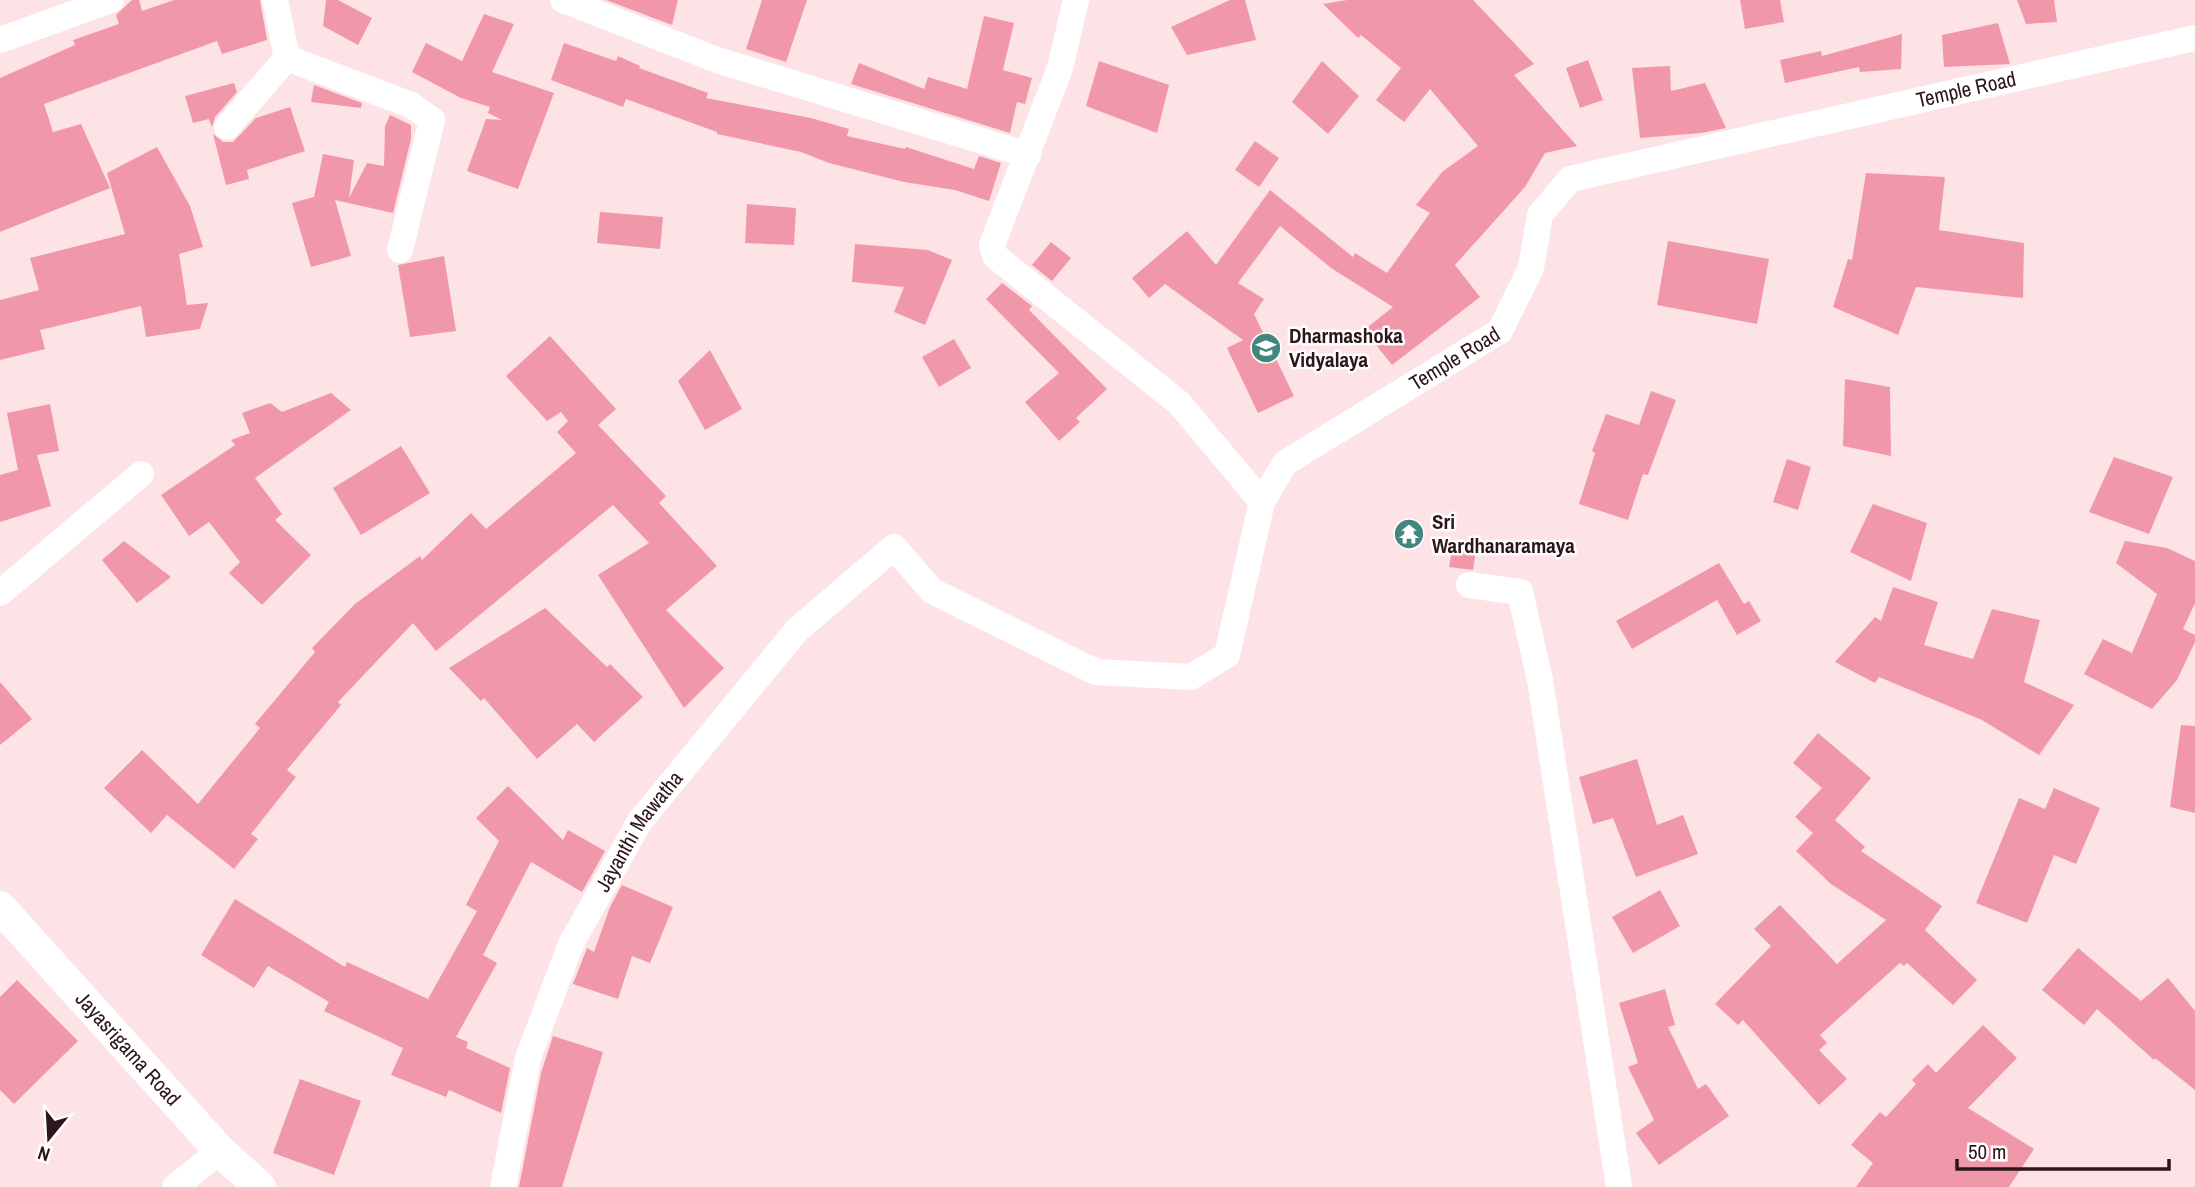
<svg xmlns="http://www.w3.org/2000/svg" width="2195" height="1187" font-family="'Archivo Narrow',sans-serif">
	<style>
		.building { fill: #f098aa }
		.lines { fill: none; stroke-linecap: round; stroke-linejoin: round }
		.minor { stroke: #fff; stroke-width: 26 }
		.tertiary { stroke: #fff; stroke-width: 32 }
		.labels { text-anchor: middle; stroke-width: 5; stroke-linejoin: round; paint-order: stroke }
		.street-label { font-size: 21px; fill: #2d161b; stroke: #fff }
		.poi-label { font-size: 21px; font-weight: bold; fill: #2d161b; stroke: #fff; text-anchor: start }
	</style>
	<rect width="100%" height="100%" fill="#fde2e6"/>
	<!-- building -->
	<g class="building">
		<path d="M 132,0 L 139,0 L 142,11 L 174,0 L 260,0 L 267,40 L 222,54 L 217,41 L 44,104 L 53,132 L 81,124 L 110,188 L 0,232 L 0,78 L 75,45 L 73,40 L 119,24 L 116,15 Z"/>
		<path d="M 326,0 L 338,0 L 372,18 L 358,45 L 323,26 Z"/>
		<path d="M 606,0 L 678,0 L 672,25 Z"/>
		<path d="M 762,0 L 807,0 L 786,62 L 746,49 Z"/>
		<path d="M 1230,0 L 1245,0 L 1256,40 L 1187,55 L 1171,27 Z"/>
		<path d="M 1347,0 L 1473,0 L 1534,64 L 1514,75 L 1577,146 L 1545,153 L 1525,187 L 1455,265 L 1480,297 L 1392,365 L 1364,330 L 1393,307 L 1331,268 L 1280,226 L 1238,283 L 1264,299 L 1254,314 L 1294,396 L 1258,413 L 1227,348 L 1243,340 L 1165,284 L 1149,298 L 1132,278 L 1187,231 L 1216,265 L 1270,190 L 1353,257 L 1355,253 L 1387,273 L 1430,213 L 1416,205 L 1442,172 L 1478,146 L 1430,89 L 1404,122 L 1376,100 L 1401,68 L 1361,35 L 1358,38 L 1323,4 Z"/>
		<path d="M 1740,0 L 1780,0 L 1784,22 L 1745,29 Z"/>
		<path d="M 2017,0 L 2054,0 L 2057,22 L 2026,24 Z"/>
		<path d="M 484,14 L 514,24 L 492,72 L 554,93 L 518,189 L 467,171 L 486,119 L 502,120 L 488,113 L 490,107 L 461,98 L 412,72 L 426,43 L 462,61 Z"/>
		<path d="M 984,16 L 1014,23 L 1003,70 L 1032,78 L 1025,104 L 1017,102 L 1010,133 L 851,84 L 859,63 L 924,89 L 928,77 L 967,89 Z"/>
		<path d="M 1998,23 L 2010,64 L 1944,67 L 1942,35 Z"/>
		<path d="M 1902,34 L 1901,69 L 1860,72 L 1859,67 L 1785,83 L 1780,60 L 1821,51 L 1822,56 Z"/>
		<path d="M 564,43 L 616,61 L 618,56 L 640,66 L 639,68 L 708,93 L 706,98 L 811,118 L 849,129 L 847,136 L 905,149 L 906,147 L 974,169 L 979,156 L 1001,163 L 989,201 L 955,190 L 904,182 L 829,163 L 801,152 L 717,134 L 717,132 L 626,99 L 623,107 L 551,80 Z"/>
		<path d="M 1588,60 L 1603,100 L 1580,108 L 1566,68 Z"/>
		<path d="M 1099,61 L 1169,85 L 1157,133 L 1086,106 Z"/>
		<path d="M 1322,61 L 1359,96 L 1328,134 L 1292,102 Z"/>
		<path d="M 1670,66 L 1671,91 L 1705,83 L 1726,128 L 1701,133 L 1640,138 L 1632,68 Z"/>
		<path d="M 234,83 L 237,92 L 215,117 L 212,127 L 209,119 L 193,123 L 185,96 Z"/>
		<path d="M 314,85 L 362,103 L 361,108 L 311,102 Z"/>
		<path d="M 290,107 L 305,151 L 247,170 L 249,179 L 226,185 L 213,134 L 223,142 L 233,142 L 256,118 Z"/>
		<path d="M 390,115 L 411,125 L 411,139 L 393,213 L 335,200 L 351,256 L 311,267 L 292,203 L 314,197 L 323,154 L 354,160 L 349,198 L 367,163 L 384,166 L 385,126 Z"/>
		<path d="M 1255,141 L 1279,158 L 1259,187 L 1235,170 Z"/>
		<path d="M 157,147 L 190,206 L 203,247 L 179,254 L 187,305 L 208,303 L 200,329 L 146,337 L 141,306 L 40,330 L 45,349 L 0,360 L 0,300 L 39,290 L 30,258 L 125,234 L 107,173 Z"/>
		<path d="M 1866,173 L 1945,177 L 1939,230 L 2024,243 L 2023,298 L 1916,287 L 1898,335 L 1833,307 L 1848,259 L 1852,260 Z"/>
		<path d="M 747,204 L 796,208 L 794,245 L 745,243 Z"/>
		<path d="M 600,212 L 663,217 L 660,249 L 597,243 Z"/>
		<path d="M 1668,241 L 1769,259 L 1757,324 L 1657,305 Z"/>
		<path d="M 1051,242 L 1071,258 L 1052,281 L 1032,265 Z"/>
		<path d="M 855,244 L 928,250 L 952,260 L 925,325 L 894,312 L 904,287 L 852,282 Z"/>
		<path d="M 444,256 L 456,331 L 410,337 L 398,265 Z"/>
		<path d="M 1002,283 L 1032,306 L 1029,310 L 1107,389 L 1076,418 L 1080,422 L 1059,441 L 1025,402 L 1059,373 L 986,299 Z"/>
		<path d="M 550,336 L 616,409 L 598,425 L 666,496 L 659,503 L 717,566 L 666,610 L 724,668 L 684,708 L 598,575 L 649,543 L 613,505 L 436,651 L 413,623 L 338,702 L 341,705 L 287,770 L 296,777 L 251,834 L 258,839 L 234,869 L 167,815 L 151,833 L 104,788 L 142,750 L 198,804 L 260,728 L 255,724 L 315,652 L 312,648 L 355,604 L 420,556 L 422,560 L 471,513 L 486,529 L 576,453 L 557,432 L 568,421 L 561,412 L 547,421 L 506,376 Z"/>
		<path d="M 954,339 L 971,368 L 939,387 L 922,357 Z"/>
		<path d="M 710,350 L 742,409 L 705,430 L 678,381 Z"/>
		<path d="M 1845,379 L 1890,387 L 1891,456 L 1843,446 Z"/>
		<path d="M 1651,391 L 1676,400 L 1648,475 L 1643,474 L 1628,520 L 1579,504 L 1595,453 L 1592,451 L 1606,414 L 1639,425 Z"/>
		<path d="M 331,393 L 351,410 L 255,478 L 282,514 L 275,520 L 311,555 L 262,605 L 229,573 L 240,562 L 209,522 L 189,536 L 161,495 L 235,445 L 231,440 L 250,433 L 242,413 L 270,403 L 282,412 Z"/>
		<path d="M 50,404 L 59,451 L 37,455 L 51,506 L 0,522 L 0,475 L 18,470 L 7,413 Z"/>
		<path d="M 401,446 L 430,493 L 361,535 L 333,488 Z"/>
		<path d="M 2114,457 L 2173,477 L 2149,534 L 2089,512 Z"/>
		<path d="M 1787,459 L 1811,467 L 1798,510 L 1773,502 Z"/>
		<path d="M 1873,504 L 1927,523 L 1911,581 L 1850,552 Z"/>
		<path d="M 124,541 L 171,577 L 137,603 L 102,560 Z"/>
		<path d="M 2125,541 L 2167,548 L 2195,561 L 2195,603 L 2183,629 L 2195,635 L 2195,642 L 2177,680 L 2152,709 L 2084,674 L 2103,639 L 2132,653 L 2157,594 L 2116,563 Z"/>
		<path d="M 1453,545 L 1476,550 L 1473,570 L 1449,567 Z"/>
		<path d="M 1719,563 L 1744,604 L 1749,601 L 1761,621 L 1737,635 L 1717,600 L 1632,649 L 1616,621 Z"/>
		<path d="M 1893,587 L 1938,602 L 1924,645 L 1973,659 L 1992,609 L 2040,620 L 2024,682 L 2074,705 L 2039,755 L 1982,720 L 1879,677 L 1875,683 L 1835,662 L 1875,617 L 1881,621 Z"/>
		<path d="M 545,608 L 607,667 L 610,664 L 643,697 L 594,742 L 577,724 L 537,759 L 484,698 L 481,701 L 449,668 Z"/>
		<path d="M 0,682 L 32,719 L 0,745 Z"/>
		<path d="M 2181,725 L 2195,726 L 2195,813 L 2170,807 Z"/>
		<path d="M 1818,733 L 1871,778 L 1835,820 L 1865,847 L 1861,851 L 1942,906 L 1925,930 L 1977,980 L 1953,1005 L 1907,963 L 1904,966 L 1900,963 L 1820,1035 L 1827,1043 L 1819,1050 L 1847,1079 L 1819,1105 L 1743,1020 L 1738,1025 L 1715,1004 L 1771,946 L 1754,929 L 1780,905 L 1837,964 L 1886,920 L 1831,884 L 1796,851 L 1813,833 L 1795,817 L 1822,788 L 1793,763 Z"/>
		<path d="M 1637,759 L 1657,825 L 1683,815 L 1698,854 L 1636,877 L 1613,818 L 1593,824 L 1579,777 Z"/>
		<path d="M 508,786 L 563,840 L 568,830 L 605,851 L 582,892 L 531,862 L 483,955 L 497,963 L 456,1037 L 468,1042 L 466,1048 L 510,1068 L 501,1113 L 449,1090 L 446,1097 L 391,1075 L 403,1048 L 324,1011 L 329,1002 L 268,966 L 254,988 L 201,955 L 235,899 L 345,967 L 347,962 L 428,999 L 477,911 L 466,905 L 499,841 L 476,818 Z"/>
		<path d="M 2054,788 L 2100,808 L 2076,864 L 2054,855 L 2027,923 L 1976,903 L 2019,798 L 2045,809 Z"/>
		<path d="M 622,885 L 673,907 L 650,963 L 632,956 L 618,999 L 573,984 L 587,948 L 594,952 L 610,907 Z"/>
		<path d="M 1660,890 L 1680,926 L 1633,953 L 1612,917 Z"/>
		<path d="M 2078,948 L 2141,1001 L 2168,978 L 2195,1011 L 2195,1090 L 2155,1058 L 2154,1060 L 2097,1009 L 2084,1025 L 2042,990 Z"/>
		<path d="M 17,980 L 78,1041 L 14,1104 L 0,1090 L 0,997 Z"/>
		<path d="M 1665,989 L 1675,1025 L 1668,1027 L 1698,1089 L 1706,1084 L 1729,1116 L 1659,1165 L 1636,1133 L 1654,1120 L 1628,1067 L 1638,1063 L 1619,1003 Z"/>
		<path d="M 1983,1025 L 2017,1058 L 1968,1108 L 2034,1149 L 2009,1187 L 1856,1187 L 1873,1163 L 1851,1145 L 1880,1112 L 1886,1117 L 1916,1084 L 1912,1080 L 1928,1064 L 1936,1073 Z"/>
		<path d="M 553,1036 L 603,1052 L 562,1187 L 519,1187 L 541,1073 Z"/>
		<path d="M 300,1079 L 361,1101 L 334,1175 L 273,1153 Z"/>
	</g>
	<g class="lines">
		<!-- minor -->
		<g class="minor">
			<path d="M 275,0 L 287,58 L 411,105 L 432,120 L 400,250"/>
			<path d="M 563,0 L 717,60 L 1028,155"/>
			<path d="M 1076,0 L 1060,68 L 992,245 L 995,256 L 1179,403 L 1262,502"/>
			<path d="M 0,40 L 111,0"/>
			<path d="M 227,127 L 287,58"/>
			<path d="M 1469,585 L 1520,592 L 1540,680 L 1619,1187"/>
			<path d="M 0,593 L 141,474"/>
			<path d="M 175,1187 L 220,1151"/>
			<path id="s1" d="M 503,1187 L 528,1058 L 571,944 L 640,821 L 797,630 L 894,547 L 932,591 L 1096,672 L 1191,677 L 1227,655 L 1262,502 L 1285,463 L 1500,331 L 1531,268 L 1540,215 L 1570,179 L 2195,38"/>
		</g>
		<!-- tertiary -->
		<path class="tertiary" id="s2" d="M 0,907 L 220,1151 L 260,1187"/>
	</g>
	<!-- icons -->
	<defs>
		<g id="school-disc" transform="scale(1.575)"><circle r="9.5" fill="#418780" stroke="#fff"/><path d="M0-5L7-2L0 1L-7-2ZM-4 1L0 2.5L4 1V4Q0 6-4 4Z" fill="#fff"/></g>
		<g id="temple-disc" transform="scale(1.575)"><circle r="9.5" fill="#418780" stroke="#fff"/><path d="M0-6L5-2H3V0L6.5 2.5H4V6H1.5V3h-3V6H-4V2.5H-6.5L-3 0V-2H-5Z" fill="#fff"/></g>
	</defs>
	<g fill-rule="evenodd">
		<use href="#school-disc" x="1266" y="348"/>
		<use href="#temple-disc" x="1409" y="534"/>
	</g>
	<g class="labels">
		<!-- street labels -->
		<g class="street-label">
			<text dy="7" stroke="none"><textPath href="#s1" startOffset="2179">Temple Road</textPath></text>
			<text dy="7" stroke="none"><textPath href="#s1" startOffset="1549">Temple Road</textPath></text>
			<text dy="7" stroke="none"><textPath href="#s1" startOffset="385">Jayanthi Mawatha</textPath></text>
			<text dy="7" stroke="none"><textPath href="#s2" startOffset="191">Jayasrigama Road</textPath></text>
		</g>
		<!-- poi labels -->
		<g class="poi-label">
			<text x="1289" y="343">Dharmashoka<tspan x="1289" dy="24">Vidyalaya</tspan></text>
			<text x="1432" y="529">Sri<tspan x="1432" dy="24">Wardhanaramaya</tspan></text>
		</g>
	</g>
	<!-- north arrow -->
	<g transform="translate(49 1138) rotate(198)" stroke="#ffffff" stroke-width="5" paint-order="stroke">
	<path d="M0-5L12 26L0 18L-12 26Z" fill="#2d161b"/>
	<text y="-10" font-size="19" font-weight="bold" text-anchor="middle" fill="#2d161b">N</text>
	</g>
	<!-- scale -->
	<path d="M1957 1159v10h212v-10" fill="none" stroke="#2d161b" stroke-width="3.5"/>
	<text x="1968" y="1159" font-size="21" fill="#2d161b" stroke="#ffffff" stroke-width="5" paint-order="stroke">50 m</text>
</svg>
